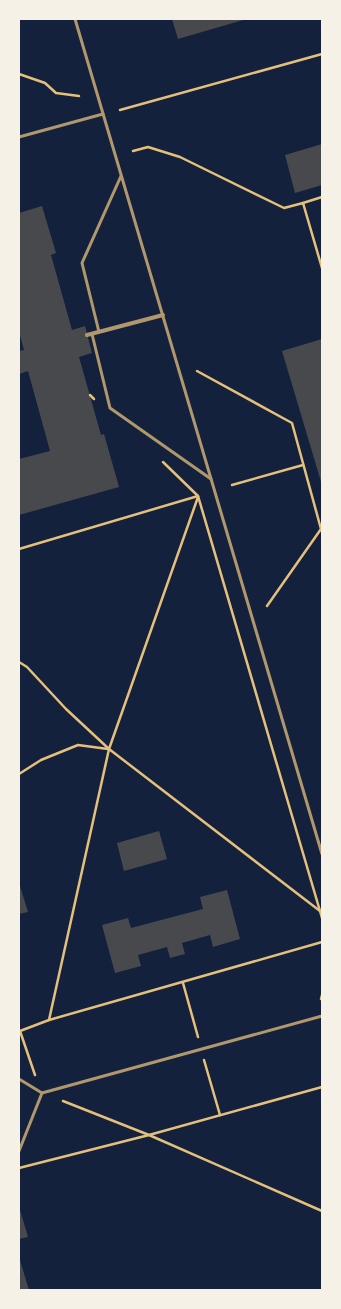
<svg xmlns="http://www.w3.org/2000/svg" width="341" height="1309" font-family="Jost,sans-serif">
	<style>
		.building { fill: #48494c }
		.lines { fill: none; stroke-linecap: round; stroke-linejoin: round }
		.path { stroke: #e5c07b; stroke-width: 2.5 }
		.service { stroke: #b1986c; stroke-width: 3 }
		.minor { stroke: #b1986c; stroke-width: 4 }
	</style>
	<rect width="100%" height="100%" fill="#14213d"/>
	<!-- building -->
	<g class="building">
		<path d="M 172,19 L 243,19 L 243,20 L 178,39 Z"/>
		<path d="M 322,144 L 322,185 L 295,193 L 285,155 Z"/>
		<path d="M 42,206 L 56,253 L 51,255 L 72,330 L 85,326 L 92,353 L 79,357 L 101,435 L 104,434 L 119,487 L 19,515 L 19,459 L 50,451 L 28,371 L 19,374 L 19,351 L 24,350 L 19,332 L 19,213 Z"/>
		<path d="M 322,339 L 322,485 L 282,351 Z"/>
		<path d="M 159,831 L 167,859 L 124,871 L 117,843 Z"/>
		<path d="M 19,886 L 20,886 L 28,912 L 19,914 Z"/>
		<path d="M 227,890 L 240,939 L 213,947 L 210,935 L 182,943 L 185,954 L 170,958 L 167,947 L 138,955 L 141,966 L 115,973 L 102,925 L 128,918 L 131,928 L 203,909 L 200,897 Z"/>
		<path d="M 19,1210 L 20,1210 L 28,1237 L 19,1239 Z"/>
		<path d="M 19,1257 L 29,1290 L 19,1290 Z"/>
	</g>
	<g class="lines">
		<!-- path -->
		<g class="path">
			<path d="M 19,74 L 45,83 L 56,93 L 79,96"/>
			<path d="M 120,110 L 322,54"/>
			<path d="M 133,151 L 148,147 L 180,157 L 284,208 L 303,203 L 322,268"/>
			<path d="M 303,203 L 322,197"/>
			<path d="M 197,371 L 292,423 L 321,529 L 267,606"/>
			<path d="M 90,395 L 94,399"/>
			<path d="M 163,462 L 198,496 L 320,911"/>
			<path d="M 232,485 L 303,465"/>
			<path d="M 19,549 L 198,496"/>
			<path d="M 19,662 L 27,667 L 66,709 L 109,749 L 320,911 L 322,918"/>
			<path d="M 19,774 L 41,760 L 78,745 L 108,749"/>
			<path d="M 183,983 L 198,1037"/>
			<path d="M 321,999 L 322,995"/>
			<path d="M 49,1020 L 109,749 L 198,497"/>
			<path d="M 204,1060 L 220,1115"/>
			<path d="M 35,1075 L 20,1031 L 49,1020 L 322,942"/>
			<path d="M 63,1101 L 149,1135 L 322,1211"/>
			<path d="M 19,1168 L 149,1135 L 322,1087"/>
		</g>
		<!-- service -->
		<g class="service">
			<path d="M 75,19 L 322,854"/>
			<path d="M 19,137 L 103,114"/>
			<path d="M 99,332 L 82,263 L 121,176"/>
			<path d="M 92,334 L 110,408 L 211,479"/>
			<path d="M 19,1079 L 42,1093 L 322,1016"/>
			<path d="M 19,1151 L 42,1093"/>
		</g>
		<!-- minor -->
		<path class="minor" d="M 87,335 L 163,315"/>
	</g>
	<!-- border -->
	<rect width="341" height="1309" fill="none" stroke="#f6f1e7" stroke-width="40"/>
</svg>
